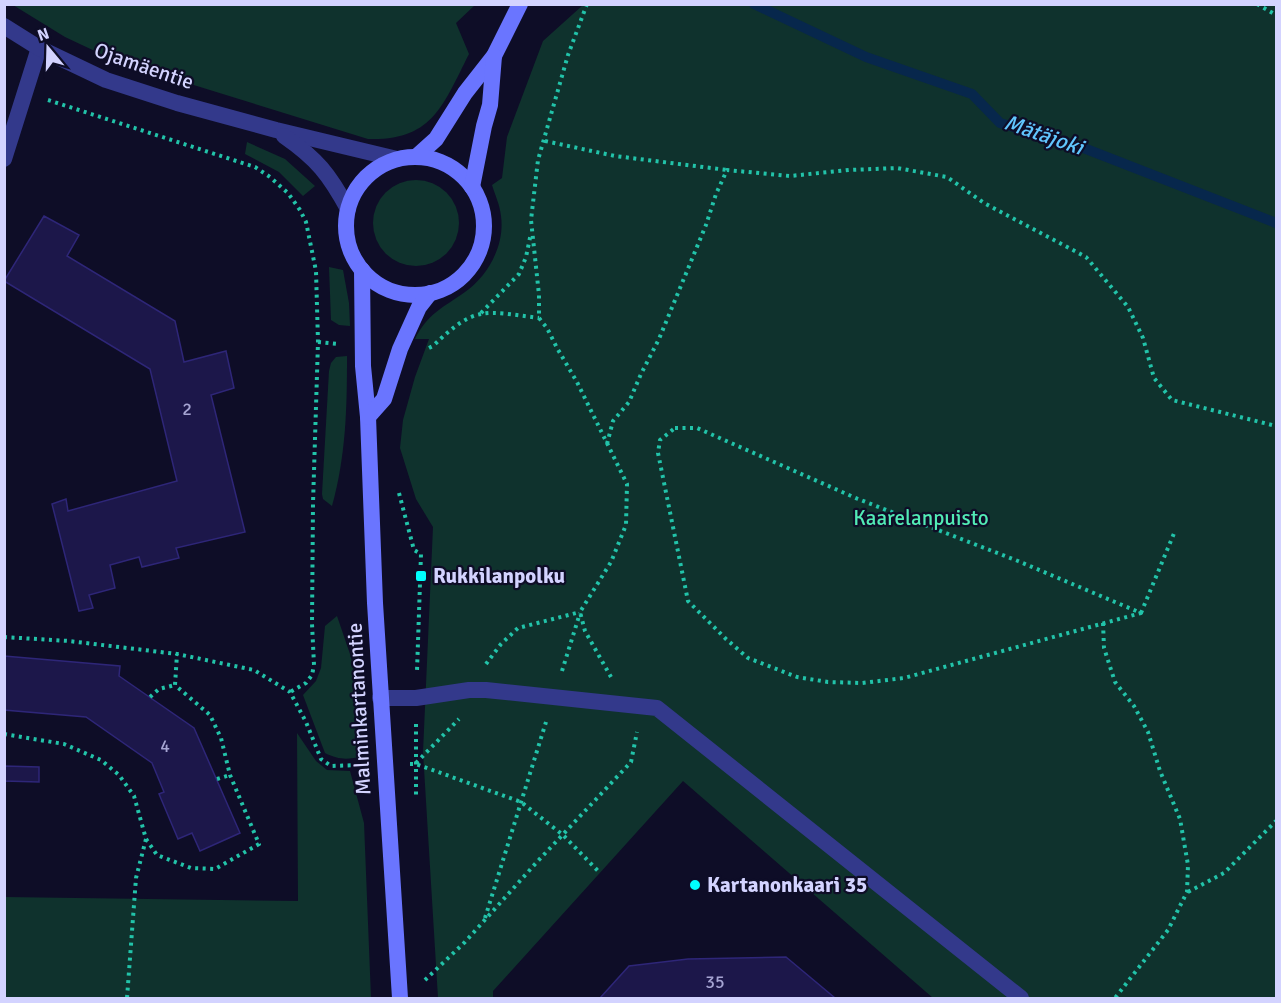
<svg xmlns="http://www.w3.org/2000/svg" width="1281" height="1003" font-family="Signika,sans-serif">
	<style>
		.green { fill: #0f322d }
		.lines { fill: none; stroke-linecap: round; stroke-linejoin: round }
		.stream { stroke: #07274c; stroke-width: 10 }
		.building { fill: #1c174a; stroke: #2e2678; stroke-width: 1.5 }
		.path { stroke: #22c3a9; stroke-width: 4; stroke-dasharray: 3 4.5; stroke-linecap: butt }
		.minor { stroke: #33398b; stroke-width: 16 }
		.tertiary { stroke: #33398b; stroke-width: 16 }
		.secondary { stroke: #6a75ff; stroke-width: 16 }
		.poi-dot { fill: #00fefd; stroke: #0e0d27; stroke-width: 2 }
		.labels { text-anchor: middle; stroke-width: 4.5; stroke-linejoin: round; paint-order: stroke }
		.number-label { font-size: 18px; fill: #a5a4d2 }
		.street-label { font-size: 21px; fill: #d3d3ff; stroke: #0e0d27 }
		.park-label { font-size: 21px; fill: #52ebb5; stroke: #0e0d27 }
		.poi-label { font-size: 21px; font-weight: bold; fill: #d3d3ff; stroke: #0e0d27; text-anchor: start }
		.water-label { font-size: 22px; font-style: italic; fill: #61c6ff; stroke: #0e0d27 }
	</style>
	<rect width="100%" height="100%" fill="#0e0d27"/>
	<!-- green -->
	<g class="green">
		<path d="M 13,5 L 475,5 L 456,23 L 469,54 C 443,105 433,141 368,139 L 116,61 L 65,37 Z"/>
		<path d="M 583,5 L 1276,5 L 1276,998 L 933,998 L 683,781 L 493,991 L 493,998 L 438,998 L 423,752 L 433,527 L 416,499 L 400,448 L 403,420 L 415,377 L 429,339 L 415,339 C 427,314 444,307 465,292 C 488,276 505,245 501,216 C 500,205 495,195 492,185 L 502,178 L 507,137 L 543,41 Z"/>
		<path d="M 247,142 L 285,159 L 315,186 L 303,196 L 279,172 L 245,154 Z"/>
		<circle cx="416" cy="223" r="43"/>
		<path d="M 329,267 L 343,270 L 349,303 L 350,326 L 339,325 L 331,320 Z"/>
		<path d="M 347,356 C 347,408 346,455 332,506 L 323,499 L 322,494 L 329,371 L 331,363 L 336,357 Z"/>
		<path d="M 337,616 L 350,654 L 359,688 L 362,756 C 348,760 339,760 325,753 L 303,695 L 316,681 L 321,668 L 325,626 Z"/>
		<path d="M 297,733 L 316,761 L 327,770 L 350,771 L 364,823 L 371,998 L 5,998 L 5,897 L 298,901 Z"/>
	</g>
	<g class="lines">
		<!-- stream -->
		<path class="stream" d="M 754,4 L 866,57 L 972,94 L 1000,123 L 1081,147 L 1276,223"/>
	</g>
	<!-- building -->
	<g class="building">
		<path d="M 44,216 L 79,235 L 67,256 L 175,321 L 184,362 L 226,351 L 234,388 L 211,395 L 245,532 L 176,548 L 179,558 L 142,567 L 139,557 L 110,565 L 115,588 L 89,595 L 93,608 L 79,611 L 52,504 L 66,499 L 68,511 L 177,481 L 150,369 L 4,281 Z"/>
		<path d="M 4,656 L 120,666 L 119,676 L 194,728 L 240,833 L 200,851 L 192,833 L 178,839 L 159,794 L 164,792 L 152,763 L 86,717 L 4,710 Z"/>
		<path d="M 4,766 L 39,767 L 39,782 L 4,781 Z"/>
		<path d="M 786,957 L 835,998 L 600,998 L 629,966 L 688,959 Z"/>
	</g>
	<g class="lines">
		<!-- path -->
		<g class="path">
			<path d="M 587,4 L 568,55 L 538,160 L 531,220 L 539,295 L 539,318 L 547,328 L 557,348 L 577,382 L 627,484 L 626,525 L 611,562 L 580,612 L 585,631 L 611,677"/>
			<path d="M 1257,4 L 1276,15"/>
			<path d="M 48,100 L 255,167 L 270,177 L 288,193 L 300,210 L 306,222 L 316,271 L 318,342 L 313,503 L 312,624 L 314,665 L 312,675 L 306,683 L 290,692"/>
			<path d="M 545,141 L 615,156 L 727,170"/>
			<path d="M 481,313 L 519,274 L 526,257 L 531,233"/>
			<path d="M 318,342 L 338,344"/>
			<path d="M 429,348 L 433,346 C 475,305 484,311 539,318"/>
			<path d="M 675,428 L 697,428 L 858,499 L 1018,561 L 1141,613 L 904,678 L 862,683 L 828,682 L 797,677 L 748,658 L 726,639 L 688,601 L 658,453 L 660,440 Z"/>
			<path d="M 607,444 L 613,421 L 629,402 L 641,374 L 659,339 L 706,225 L 716,194 L 727,170 L 790,176 L 849,170 L 897,168 L 947,177 L 984,203 L 1086,257 L 1128,307 L 1143,338 L 1154,378 L 1172,400 L 1276,426"/>
			<path d="M 399,493 L 414,550 L 421,554 L 417,671"/>
			<path d="M 1141,613 L 1175,531"/>
			<path d="M 1103,623 L 1104,648 L 1115,682 L 1134,706 L 1148,732 L 1160,771 L 1180,819 L 1188,865 L 1187,892 L 1168,930 L 1115,998"/>
			<path d="M 4,637 L 69,641 L 177,654 L 254,670 L 290,692 L 306,722 L 321,759 L 331,766 L 361,765"/>
			<path d="M 486,664 L 501,644 L 518,628 L 580,612"/>
			<path d="M 562,671 L 580,613"/>
			<path d="M 150,697 L 159,689 L 175,685"/>
			<path d="M 416,724 L 416,797"/>
			<path d="M 4,734 L 64,744 L 101,760 L 119,775 L 134,796 L 146,839 L 157,855 L 191,868 L 215,869 L 259,844 L 230,775 L 221,738 L 210,715 L 175,685 L 177,654"/>
			<path d="M 416,763 L 459,719"/>
			<path d="M 410,764 L 416,764 L 521,802 L 563,835 L 600,873"/>
			<path d="M 217,779 L 230,775"/>
			<path d="M 1188,892 L 1224,873 L 1276,821"/>
			<path d="M 485,918 L 546,722"/>
			<path d="M 425,980 L 465,942 L 537,862 L 631,762 L 637,732"/>
			<path d="M 127,998 L 136,878 L 146,839"/>
		</g>
		<!-- minor -->
		<g class="minor">
			<path d="M 4,159 L 39,48"/>
			<path d="M 380,698 L 416,698 L 469,690 L 486,690 L 657,708 L 1021,998"/>
		</g>
		<!-- tertiary -->
		<g class="tertiary">
			<path d="M 4,26 L 39,48 L 106,80 L 177,103 L 276,130 L 397,159"/>
			<path d="M 284,136 C 317,159 329,174 348,209"/>
		</g>
		<!-- secondary -->
		<g class="secondary">
			<path d="M 416,157 L 436,139 L 465,93 L 494,56 L 520,4"/>
			<circle cx="415" cy="226" r="69"/>
			<path d="M 472,187 L 484,126 L 490,105 L 494,56"/>
			<path d="M 362,270 L 363,366 L 368,417 L 375,603 L 400,998"/>
			<path d="M 368,417 L 384,399 L 400,349 L 419,307 L 430,293"/>
		</g>
	</g>
	<!-- markers -->
	<g class="poi-dot">
		<rect x="415" y="570" width="12" height="12" rx="3"/>
		<circle cx="695" cy="885" r="6"/>
	</g>
	<g class="labels">
		<!-- number labels -->
		<g class="number-label">
			<text x="187" y="415">2</text>
			<text x="165" y="752">4</text>
			<text x="715" y="988">35</text>
		</g>
		<!-- street labels -->
		<g class="street-label">
			<text transform="translate(144 66) rotate(19)" y="7">Ojamäentie</text>
			<text transform="translate(359 709) rotate(-93)" y="7">Malminkartanontie</text>
		</g>
		<!-- park labels -->
		<g class="park-label">
			<text x="921" y="525">Kaarelanpuisto</text>
		</g>
		<!-- poi labels -->
		<g class="poi-label">
			<text x="433" y="583">Rukkilanpolku</text>
			<text x="707" y="892">Kartanonkaari 35</text>
		</g>
		<!-- water labels -->
		<g class="water-label">
			<text transform="translate(1044 134) rotate(19)" y="8">Mätäjoki</text>
		</g>
	</g>
	<!-- border -->
	<rect width="1281" height="1003" fill="none" stroke="#d3d3ff" stroke-width="12"/>
	<!-- north arrow -->
	<g transform="translate(48 48) rotate(341)" stroke="#0e0d27" stroke-width="4.5" paint-order="stroke">
	<path d="M0-4.5L10 22L0 15L-10 22Z" fill="#d3d3ff"/>
	<text y="-9" font-size="16" font-weight="bold" text-anchor="middle" fill="#d3d3ff">N</text>
	</g>
</svg>
